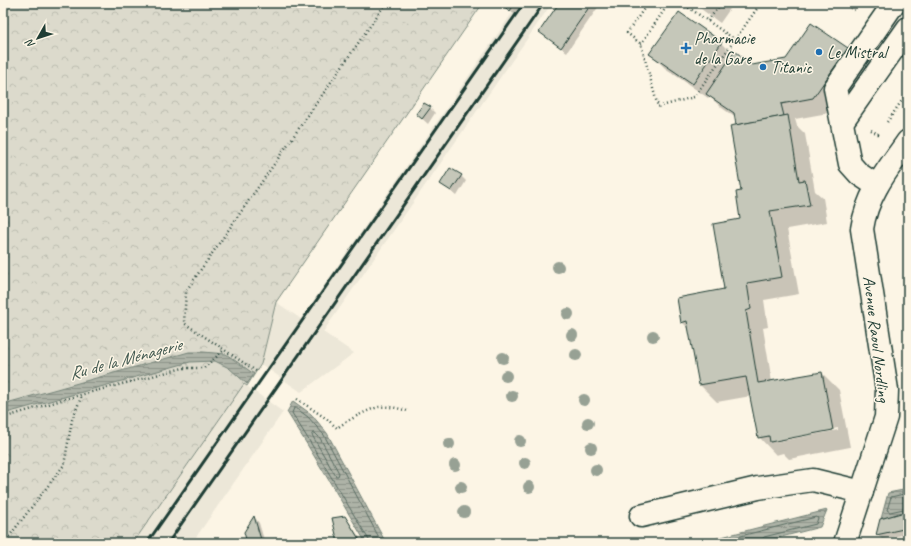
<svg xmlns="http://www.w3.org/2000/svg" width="911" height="546" font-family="Caveat,sans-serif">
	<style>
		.built { fill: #ece7d8 }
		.forest { fill: url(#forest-crowns); stroke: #7e8c80 }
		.water { fill: url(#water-rules); stroke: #758479 }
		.shadow { fill: #0003; fill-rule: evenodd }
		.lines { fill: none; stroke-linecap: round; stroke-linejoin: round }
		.shore { stroke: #586c62; stroke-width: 1 }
		.building { fill: #c5c7b9; stroke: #1f3d34 }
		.minor-casing { stroke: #1f3d34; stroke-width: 25 }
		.path { stroke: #1f3d34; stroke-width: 2.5; stroke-dasharray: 1 3; stroke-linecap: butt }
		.minor { stroke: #fcf5e5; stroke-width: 22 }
		.rail { stroke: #1f3d34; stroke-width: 3 }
		.tree { fill: #97a194 }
		.poi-dot { fill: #1f6fb2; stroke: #fcf5e5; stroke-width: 1.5 }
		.labels { text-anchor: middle; stroke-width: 3; stroke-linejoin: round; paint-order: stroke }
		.poi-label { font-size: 17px; fill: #1f3d34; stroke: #fcf5e5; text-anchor: start }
		.street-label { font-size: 17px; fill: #1f3d34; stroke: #fcf5e5 }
		.water-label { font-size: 18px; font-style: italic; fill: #435a51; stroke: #fcf5e5 }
	</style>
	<defs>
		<pattern id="forest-crowns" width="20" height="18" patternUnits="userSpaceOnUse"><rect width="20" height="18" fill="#dcdacc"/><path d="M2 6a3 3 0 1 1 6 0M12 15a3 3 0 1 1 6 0" fill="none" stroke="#bcbcb0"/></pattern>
		<pattern id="water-rules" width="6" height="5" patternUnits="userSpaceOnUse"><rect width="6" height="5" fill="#aeb3a7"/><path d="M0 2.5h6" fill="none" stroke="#8d9389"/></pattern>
	</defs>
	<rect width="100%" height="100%" fill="#fcf5e5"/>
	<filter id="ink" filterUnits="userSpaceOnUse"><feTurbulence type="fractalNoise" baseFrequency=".025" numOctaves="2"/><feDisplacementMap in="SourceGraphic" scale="8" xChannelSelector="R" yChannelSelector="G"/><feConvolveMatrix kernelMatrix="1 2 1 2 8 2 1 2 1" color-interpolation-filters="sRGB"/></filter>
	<g filter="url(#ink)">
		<!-- built -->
		<g class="built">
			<path d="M 519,3 L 552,3 L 323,332 L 354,353 L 301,392 L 261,364 L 276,302 L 301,319 Z"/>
			<path d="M 244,384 L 283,412 L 192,543 L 133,543 Z"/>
		</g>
		<!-- forest -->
		<path class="forest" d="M 3,3 L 483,3 L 276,302 L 261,364 L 247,386 L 244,384 L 133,543 L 3,543 Z"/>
		<!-- water -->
		<g class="water">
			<path d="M 189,352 L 203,352 L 226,354 L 254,374 L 247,384 L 229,368 L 215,361 L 190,362 L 3,414 L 3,404 Z"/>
			<path d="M 293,401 L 311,414 L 327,433 L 386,543 L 366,543 C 340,499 314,455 287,412 Z"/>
			<path d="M 908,489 L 908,511 L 881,519 L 888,493 Z"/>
			<path d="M 827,510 L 820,527 L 758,543 L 698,543 Z"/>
		</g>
		<!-- shadow -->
		<g class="shadow">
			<path d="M 498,3 L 524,3 L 516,15 Z"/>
			<path d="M 560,3 L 601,3 L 567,52 L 540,32 Z"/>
			<path d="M 693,3 L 734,3 L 720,23 Z"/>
			<path d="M 721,43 L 734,56 L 752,66 L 847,49 L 862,64 L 828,113 L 795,119 L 797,126 L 805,134 L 815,191 L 823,198 L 827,222 L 787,229 L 799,294 L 764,300 L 768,327 L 763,328 L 772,382 L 822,373 L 839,390 L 850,447 L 789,459 L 783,453 L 776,455 L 759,437 L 751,396 L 717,402 L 700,385 L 690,330 L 682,322 L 725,290 L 741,220 L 743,192 L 738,126 L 736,118 L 722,108 L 709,96 L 708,98 L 665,68 L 651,54 ZM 838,428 L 838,430 L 775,442 L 773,441 Z"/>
			<path d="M 430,108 L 435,113 L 428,124 L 417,114 Z"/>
			<path d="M 461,176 L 466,181 L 457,196 L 441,183 Z"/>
			<path d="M 908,512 L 908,534 L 882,539 L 877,534 Z"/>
			<path d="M 344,517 L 350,523 L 363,543 L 339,543 L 333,519 Z"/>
			<path d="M 255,518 L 259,523 L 265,543 L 243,543 L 247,540 Z"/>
		</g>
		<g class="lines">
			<!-- shore -->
			<g class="shore">
				<path d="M 313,433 L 315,433 L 320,438 L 339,473 L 338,476 L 336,476 L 334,473 L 312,435 Z"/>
				<path d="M 908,493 L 891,497 L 887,510 L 890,512 L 908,508"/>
				<path d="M 370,543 L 369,540 C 343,497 318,454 292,413 L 294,408 L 296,408 L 308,417 L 324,435 L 382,543"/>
				<path d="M 713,543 L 816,517 L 818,518 L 816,524 L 764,537 L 762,539 L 761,543"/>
			</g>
		</g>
		<!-- building -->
		<g class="building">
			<path d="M 499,3 L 515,3 L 510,11 Z"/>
			<path d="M 559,3 L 592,3 L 561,48 L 539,32 Z"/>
			<path d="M 679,12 L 722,42 L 693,84 L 649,54 Z"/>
			<path d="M 811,23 L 848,48 L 813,98 L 781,104 L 784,116 L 736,125 L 734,113 L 706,94 L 735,51 L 752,65 L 786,59 Z"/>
			<path d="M 424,103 L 431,107 L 422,119 L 416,114 Z"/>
			<path d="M 788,115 L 799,181 L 805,180 L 810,205 L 770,211 L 782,277 L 747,283 L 751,309 L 746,311 L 758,383 L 822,372 L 833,430 L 770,442 L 769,436 L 758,438 L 746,377 L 699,385 L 687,321 L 681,323 L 677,298 L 724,289 L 713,224 L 740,219 L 736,192 L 741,191 L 730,126 Z"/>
			<path d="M 450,168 L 462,175 L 451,191 L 440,184 Z"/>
			<path d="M 908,511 L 908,528 L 876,535 L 880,519 Z"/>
			<path d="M 254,516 L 262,543 L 247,543 L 244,532 Z"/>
			<path d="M 345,516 L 359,539 L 338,543 L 332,518 Z"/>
		</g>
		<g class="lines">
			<!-- minor casing -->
			<g class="minor-casing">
				<g id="minor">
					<path d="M 842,122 L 908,28"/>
					<path d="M 877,186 L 859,174 L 850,164 L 835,88 L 894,3"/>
					<path d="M 641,516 L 758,488 L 813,480 L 862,492"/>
					<path d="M 845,543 L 886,417 L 887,390 L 862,229 C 867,194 888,169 908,141"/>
				</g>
			</g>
			<!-- path -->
			<g class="path">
				<path d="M 648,3 L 627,33 L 641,44 L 658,107 L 694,97 L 761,3"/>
				<path d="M 682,3 L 734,39"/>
				<path d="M 844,3 L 856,12"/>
				<path d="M 708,21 L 721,3"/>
				<path d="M 641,44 L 669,3"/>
				<path d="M 887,122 L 908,92"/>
				<path d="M 871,130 L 878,134 L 880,132"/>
				<path d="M 256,371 L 184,323 L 186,291 L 386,3"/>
				<path d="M 297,399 L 327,419 L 337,428 C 346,421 369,409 379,407 C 388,406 399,408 407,411"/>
				<path d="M 3,418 L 65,399 L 183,368 L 204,368 L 224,350"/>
				<path d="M 4,543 L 64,465 L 72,420 L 82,395"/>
			</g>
			<!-- minor -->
			<use href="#minor" class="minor"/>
			<!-- rail -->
			<g class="rail">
				<path d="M 147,543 L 524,3"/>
				<path d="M 168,543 L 544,3"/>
			</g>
		</g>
		<!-- trees -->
		<g class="tree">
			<circle cx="558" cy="267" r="6"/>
			<circle cx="568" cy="314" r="6"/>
			<circle cx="572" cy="335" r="6"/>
			<circle cx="653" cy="336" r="6"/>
			<circle cx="576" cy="355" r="6"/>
			<circle cx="503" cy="358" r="6"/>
			<circle cx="506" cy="376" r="6"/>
			<circle cx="512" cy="396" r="6"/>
			<circle cx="584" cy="400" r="6"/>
			<circle cx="588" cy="423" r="6"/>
			<circle cx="520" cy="441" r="6"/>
			<circle cx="449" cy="444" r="6"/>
			<circle cx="591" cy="448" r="6"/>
			<circle cx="525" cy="463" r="6"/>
			<circle cx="455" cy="465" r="6"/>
			<circle cx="596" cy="470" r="6"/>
			<circle cx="461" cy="487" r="6"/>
			<circle cx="529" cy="487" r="6"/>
			<circle cx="464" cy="512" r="6"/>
		</g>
	</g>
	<!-- markers -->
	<g class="poi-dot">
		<path d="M684 42h4v4h4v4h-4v4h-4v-4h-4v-4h4z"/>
		<circle cx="819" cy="52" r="4"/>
		<circle cx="763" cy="67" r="4"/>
	</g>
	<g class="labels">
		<!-- poi labels -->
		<g class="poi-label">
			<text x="694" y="44">Pharmacie<tspan x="694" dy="20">de la Gare</tspan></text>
			<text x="827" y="58">Le Mistral</text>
			<text x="771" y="73">Titanic</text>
		</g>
		<!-- street labels -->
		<g class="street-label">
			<text transform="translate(877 339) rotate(83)" y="6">Avenue Raoul Nordling</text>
		</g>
		<!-- water labels -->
		<g class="water-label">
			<text transform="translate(125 359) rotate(-15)" y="6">Ru de la Ménagerie</text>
		</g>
	</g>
	<!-- margin -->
	<rect width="911" height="546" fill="none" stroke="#fcf5e5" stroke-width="16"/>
	<rect x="8" y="8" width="895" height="530" fill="none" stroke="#1f3d34" stroke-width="1.5" filter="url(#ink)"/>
	<!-- north arrow -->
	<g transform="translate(38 38) rotate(231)" stroke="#fcf5e5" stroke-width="3" paint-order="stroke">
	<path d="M0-3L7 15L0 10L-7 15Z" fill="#1f3d34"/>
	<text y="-6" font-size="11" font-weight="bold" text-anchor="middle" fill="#1f3d34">N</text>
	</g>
</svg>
